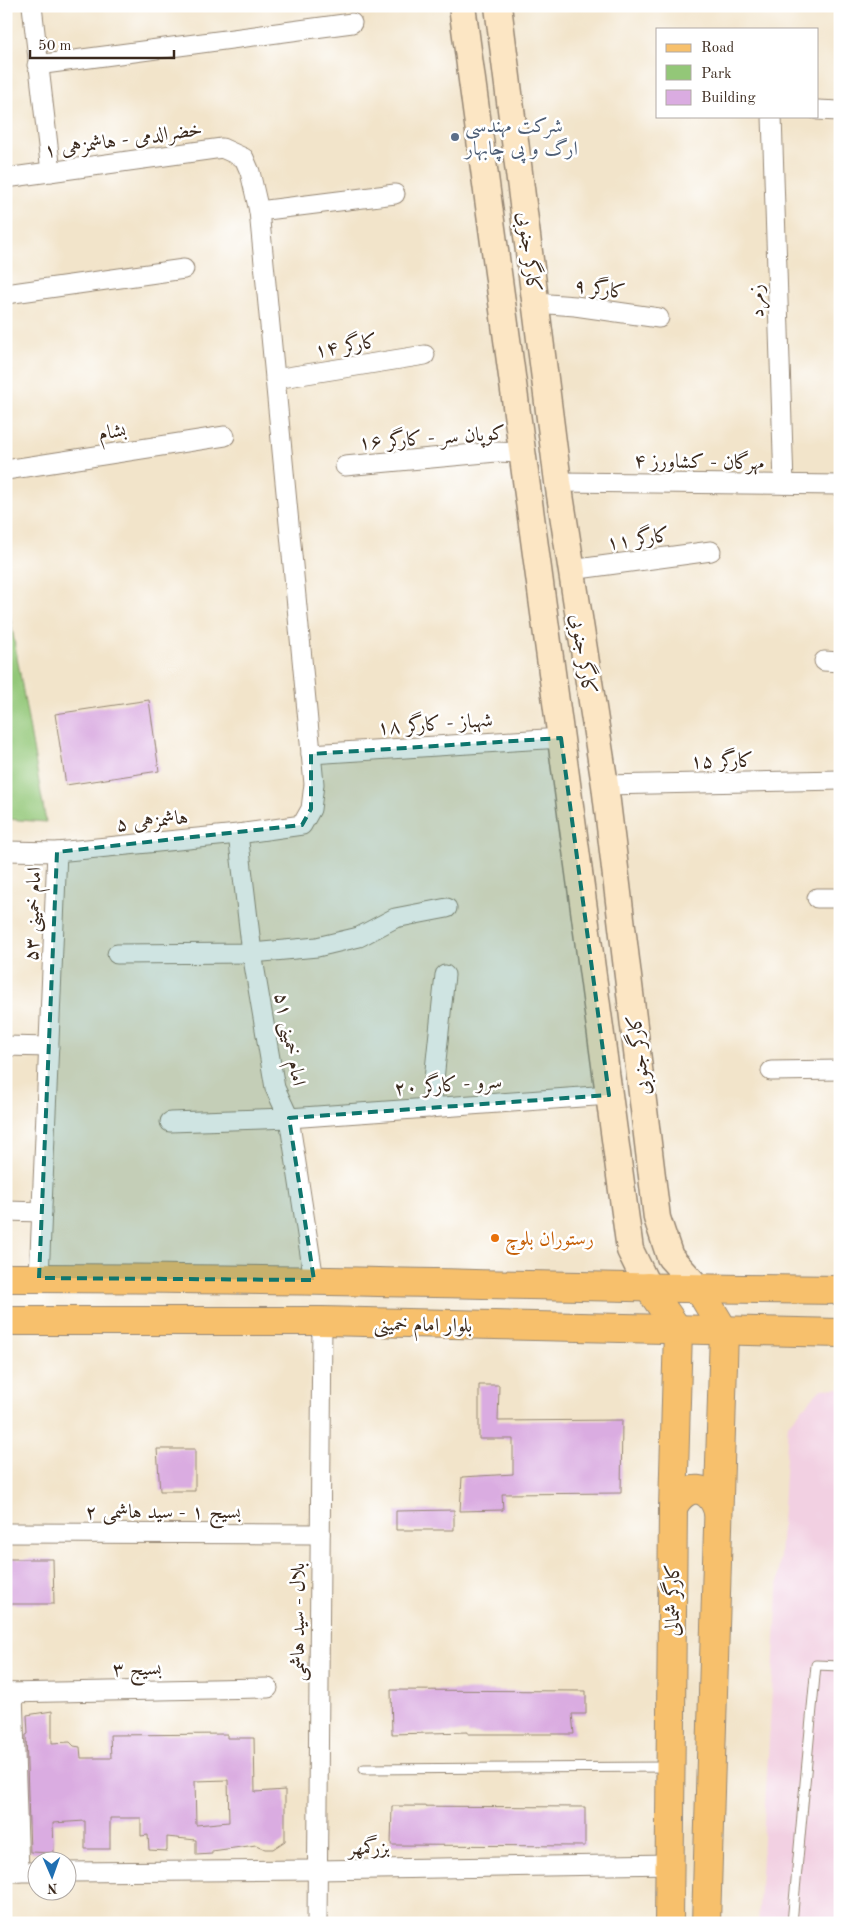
<svg xmlns="http://www.w3.org/2000/svg" width="846" height="1929" font-family="'Old Standard TT',Amiri,serif">
	<style>
		.built { fill: #f2d0e2 }
		.green { fill: #93c778; stroke: #67784b }
		.building { fill: #daace1; fill-rule: evenodd }
		.lines { fill: none; stroke-linecap: round; stroke-linejoin: round }
		.service-casing { stroke: #968774; stroke-width: 11 }
		.minor-casing { stroke: #968774; stroke-width: 21 }
		.secondary-casing { stroke: #968774; stroke-width: 29 }
		.primary-casing { stroke: #968774; stroke-width: 30 }
		.service { stroke: #fff; stroke-width: 9 }
		.minor { stroke: #fff; stroke-width: 19 }
		.secondary { stroke: #fce6c4; stroke-width: 26 }
		.primary { stroke: #f7c06c; stroke-width: 28 }
		.marked { fill: #0f766e; fill-opacity: 0.2; stroke: #0f766e; stroke-width: 4; stroke-dasharray: 10 6; stroke-linejoin: round }
		.service-dot { fill: #5c6f8a; stroke: #fff; stroke-width: 2 }
		.food-dot { fill: #e8710a; stroke: #fff; stroke-width: 2 }
		.labels { text-anchor: middle; stroke-width: 5; stroke-linejoin: round; paint-order: stroke }
		.service-label { font-size: 20px; fill: #4e5e75; stroke: #fff; text-anchor: start }
		.street-label { font-size: 20px; fill: #3b2a1e; stroke: #fff }
		.food-label { font-size: 20px; fill: #c56008; stroke: #fff; text-anchor: start }
	</style>
	<rect width="100%" height="100%" fill="#fff"/>
	<filter id="ink" filterUnits="userSpaceOnUse"><feTurbulence type="fractalNoise" baseFrequency=".02" numOctaves="2"/><feDisplacementMap in="SourceGraphic" scale="10" xChannelSelector="R" yChannelSelector="G"/><feConvolveMatrix kernelMatrix="1 2 1 2 8 2 1 2 1" color-interpolation-filters="sRGB"/></filter>
	<filter id="wash" filterUnits="userSpaceOnUse"><feTurbulence type="fractalNoise" baseFrequency=".0096" numOctaves="4" result="noise"/><feDisplacementMap in="SourceGraphic" scale="20" xChannelSelector="R" yChannelSelector="G"/><feGaussianBlur stdDeviation="1.12" result="paint"/><feColorMatrix in="noise" values="0 0 0 0 0 0 0 0 0 0 0 0 0 0 0 0 0 1.4 0 .05"/><feComposite in="paint" operator="in"/></filter>
	<g filter="url(#wash)">
		<rect width="100%" height="100%" fill="#f2e4ca"/>
		<!-- built -->
		<path class="built" d="M 840,1388 L 840,1923 L 758,1923 L 788,1424 L 821,1389 Z"/>
		<!-- green -->
		<path class="green" d="M 6,594 L 46,822 L 6,819 Z"/>
		<g id="blocks">
			<!-- building -->
			<g class="building">
				<path d="M 149,700 L 159,771 L 66,785 L 55,714 Z"/>
				<path d="M 479,1385 L 499,1385 L 498,1421 L 622,1420 L 621,1493 L 502,1494 L 503,1510 L 460,1511 L 462,1477 L 513,1474 L 513,1439 L 479,1439 Z"/>
				<path d="M 157,1449 L 195,1449 L 195,1491 L 160,1491 Z"/>
				<path d="M 454,1510 L 454,1530 L 396,1530 L 396,1511 Z"/>
				<path d="M 8,1559 L 53,1559 L 54,1604 L 9,1604 Z"/>
				<path d="M 391,1690 L 586,1691 L 586,1714 L 572,1714 L 574,1734 L 468,1734 L 468,1732 L 392,1734 Z"/>
				<path d="M 52,1711 L 52,1743 L 70,1742 L 74,1746 L 80,1747 L 81,1758 L 111,1758 L 110,1735 L 227,1734 L 227,1738 L 254,1738 L 255,1792 L 285,1790 L 285,1841 L 273,1849 L 265,1849 L 256,1845 L 212,1851 L 212,1854 L 196,1855 L 196,1840 L 167,1837 L 167,1851 L 149,1850 L 148,1835 L 141,1836 L 141,1818 L 110,1818 L 110,1849 L 85,1849 L 85,1821 L 53,1823 L 54,1853 L 30,1852 L 26,1735 L 28,1734 L 27,1715 ZM 228,1780 L 229,1822 L 196,1825 L 195,1781 Z"/>
				<path d="M 392,1806 L 585,1807 L 585,1846 L 391,1845 Z"/>
			</g>
		</g>
	</g>
	<g filter="url(#ink)">
		<use href="#blocks" fill-opacity="0" stroke="#968774" stroke-width="1"/>
		<g class="lines">
			<!-- service casing -->
			<g class="service-casing">
				<g id="service">
					<path d="M 364,1769 L 668,1767"/>
					<path d="M 792,1923 L 816,1665 L 840,1666"/>
				</g>
			</g>
			<!-- minor casing -->
			<g class="minor-casing">
				<g id="minor">
					<path d="M 32,6 L 51,172"/>
					<path d="M 37,65 L 352,23"/>
					<path d="M 817,110 L 840,111"/>
					<path d="M 772,116 L 784,484"/>
					<path d="M 6,178 L 222,148 L 244,158 L 250,172 L 259,211 L 314,784 L 311,809 L 302,825 L 238,834 L 57,852 L 6,851"/>
					<path d="M 259,211 L 395,194"/>
					<path d="M 6,294 L 184,269"/>
					<path d="M 536,303 L 575,306 L 659,318"/>
					<path d="M 275,379 L 425,355"/>
					<path d="M 345,466 L 496,452 L 523,453"/>
					<path d="M 6,470 L 225,436"/>
					<path d="M 558,482 L 840,485"/>
					<path d="M 571,570 L 711,551"/>
					<path d="M 824,661 L 840,662"/>
					<path d="M 311,754 L 561,738"/>
					<path d="M 605,785 L 840,780"/>
					<path d="M 238,834 L 252,953 L 275,1088 L 289,1118 L 314,1280"/>
					<path d="M 817,898 L 840,898"/>
					<path d="M 117,954 L 252,953 L 317,947 L 359,937 L 395,918 L 447,908"/>
					<path d="M 6,1046 L 49,1047"/>
					<path d="M 771,1071 L 840,1070"/>
					<path d="M 431,1108 L 445,975"/>
					<path d="M 170,1122 L 289,1118 L 609,1095"/>
					<path d="M 6,1211 L 42,1212"/>
					<path d="M 39,1278 L 57,852"/>
					<path d="M 6,1533 L 320,1534"/>
					<path d="M 6,1693 L 268,1688"/>
					<path d="M 13,1693 L 19,1872"/>
					<path d="M 6,1872 L 38,1872"/>
					<path d="M 68,1872 L 317,1870 L 671,1864"/>
					<path d="M 317,1923 L 322,1321"/>
				</g>
			</g>
			<!-- secondary casing -->
			<g class="secondary-casing">
				<g id="secondary">
					<path d="M 462,6 L 630,1250 L 648,1287"/>
					<path d="M 498,6 L 558,482 L 605,785 L 657,1218 L 670,1257 L 699,1289"/>
				</g>
			</g>
			<!-- primary casing -->
			<g class="primary-casing">
				<g id="primary">
					<path d="M 6,1278 C 284,1277 562,1288 840,1290"/>
					<path d="M 648,1287 L 678,1330 L 673,1508 L 669,1923"/>
					<path d="M 699,1289 L 724,1331 L 706,1923"/>
					<path d="M 6,1321 L 322,1321 L 840,1333"/>
					<path d="M 673,1508 C 685,1482 711,1484 718,1512"/>
				</g>
			</g>
			<!-- service -->
			<use href="#service" class="service"/>
			<!-- minor -->
			<use href="#minor" class="minor"/>
			<!-- secondary -->
			<use href="#secondary" class="secondary"/>
			<!-- primary -->
			<use href="#primary" class="primary"/>
		</g>
	</g>
	<!-- marked area -->
	<path class="marked" d="M 561,738 L 609,1095 L 289,1118 L 314,1280 L 39,1278 L 57,852 L 302,825 L 311,809 L 311,754 Z"/>
	<!-- markers -->
	<circle class="service-dot" cx="455" cy="137" r="5"/>
	<circle class="food-dot" cx="495" cy="1238" r="5"/>
	<g class="labels">
		<!-- service labels -->
		<g class="service-label">
			<text x="465" y="132">شرکت مهندسی<tspan x="465" dy="23">ارگ و پی چابهار</tspan></text>
		</g>
		<!-- street labels -->
		<g class="street-label">
			<text transform="translate(123 139) rotate(-8)" y="7">خضرالدمی - هاشمزهی ۱</text>
			<text transform="translate(530 252) rotate(83)" y="7">کارگر جنوبی</text>
			<text transform="translate(600 288) rotate(8)" y="7">کارگر ۹</text>
			<text transform="translate(756 301) rotate(-92)" y="7">زمرد</text>
			<text transform="translate(346 345) rotate(-9)" y="7">کارگر ۱۴</text>
			<text transform="translate(112 431) rotate(-9)" y="7">بشام</text>
			<text transform="translate(432 437) rotate(-4)" y="7">کوپان سر - کارگر ۱۶</text>
			<text transform="translate(699 461) rotate(1)" y="7">مهرگان - کشاورز ۴</text>
			<text transform="translate(638 538) rotate(-8)" y="7">کارگر ۱۱</text>
			<text transform="translate(584 654) rotate(81)" y="7">کارگر جنوبی</text>
			<text transform="translate(435 723) rotate(-4)" y="7">شهباز - کارگر ۱۸</text>
			<text transform="translate(722 760) rotate(-1)" y="7">کارگر ۱۵</text>
			<text transform="translate(152 820) rotate(-6)" y="7">هاشمزهی ۵</text>
			<text transform="translate(32 914) rotate(-88)" y="7">امام خمینی ۵۳</text>
			<text transform="translate(291 1039) rotate(79)" y="7">امام خمینی ۵۱</text>
			<text transform="translate(638 1055) rotate(-97)" y="7">کارگر جنوبی</text>
			<text transform="translate(448 1084) rotate(-4)" y="7">سرو - کارگر ۲۰</text>
			<text transform="translate(423 1324) rotate(1)" y="7">بلوار امام خمینی</text>
			<text x="163" y="1518">بسیج ۱ - سید هاشمی ۲</text>
			<text transform="translate(672 1600) rotate(-90)" y="7">کارگر شمالی</text>
			<text transform="translate(297 1622) rotate(-90)" y="7">بلال - سید هاشمی</text>
			<text transform="translate(137 1668) rotate(-1)" y="7">بسیج ۳</text>
			<text transform="translate(369 1847) rotate(-1)" y="7">بزرگمهر</text>
		</g>
		<!-- food labels -->
		<g class="food-label">
			<text x="505" y="1245">رستوران بلوچ</text>
		</g>
	</g>
	<!-- margin -->
	<rect width="846" height="1929" fill="none" stroke="#fff" stroke-width="25"/>
	<!-- legend -->
	<rect x="656" y="28" width="162" height="90" fill="#ffffff" stroke="#b1aaa5"/>
	<rect x="666" y="44" width="25" height="8" fill="#f7c06c" stroke="#b1aaa5"/>
	<text x="701" y="52" font-size="15" fill="#3b2a1e">Road</text>
	<rect x="666" y="65" width="25" height="15" fill="#93c778" stroke="#b1aaa5"/>
	<text x="701" y="78" font-size="15" fill="#3b2a1e">Park</text>
	<rect x="666" y="90" width="25" height="15" fill="#daace1" stroke="#b1aaa5"/>
	<text x="701" y="102" font-size="15" fill="#3b2a1e">Building</text>
	<!-- north arrow -->
	<g transform="translate(52 1876) rotate(178)"><circle r="24" fill="#ffffff" stroke="#b1aaa5"/>
	<path d="M0-4L9 19L0 12L-9 19Z" fill="#1f6fb2"/>
	<text y="-8" font-size="14" font-weight="bold" text-anchor="middle" fill="#3b2a1e">N</text>
	</g>
	<!-- scale -->
	<path d="M30 50v8h144v-8" fill="none" stroke="#3b2a1e" stroke-width="2.5"/>
	<text x="38" y="50" font-size="15" fill="#3b2a1e" stroke="#ffffff" stroke-width="4" paint-order="stroke">50 m</text>
</svg>
